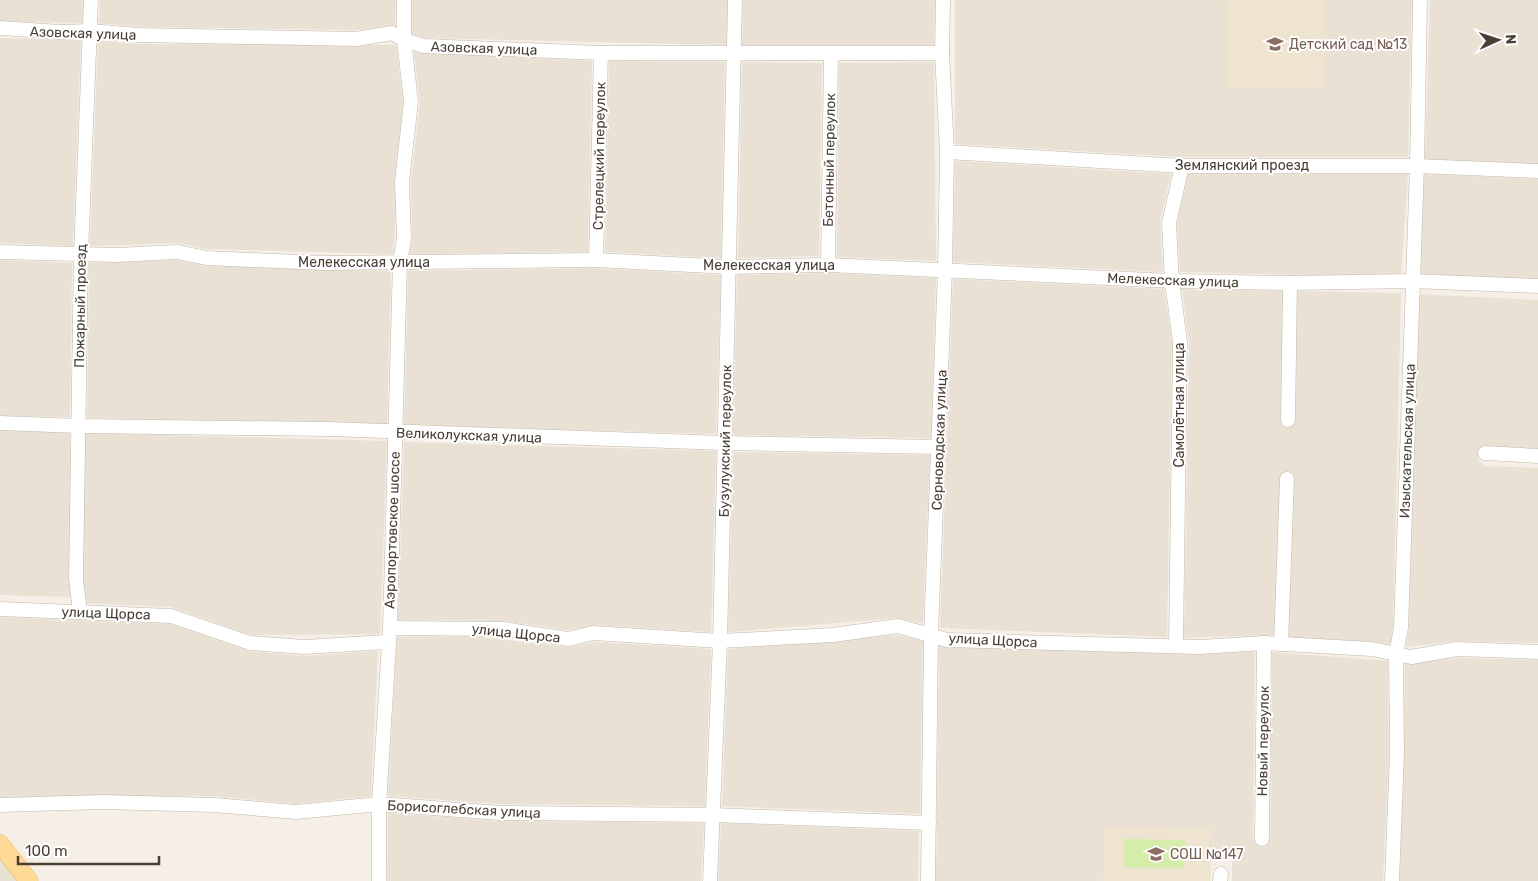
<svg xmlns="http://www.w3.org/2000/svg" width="1538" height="881" font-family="Rubik,sans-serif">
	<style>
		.residential { fill: #e9e1d4 }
		.education { fill: #efe4cf }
		.grass { fill: #d5edab }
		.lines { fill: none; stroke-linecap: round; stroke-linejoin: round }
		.minor-casing { stroke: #c1b7a8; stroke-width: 15 }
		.major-casing { stroke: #efb75a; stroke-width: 19 }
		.minor { stroke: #fff; stroke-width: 14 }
		.major { stroke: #ffd996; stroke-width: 18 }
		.labels { text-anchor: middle; stroke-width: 4; stroke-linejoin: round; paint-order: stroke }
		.street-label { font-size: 14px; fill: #493f35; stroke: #fff }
		.education-label { font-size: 14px; fill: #785e54; stroke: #fff; text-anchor: start }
	</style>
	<rect width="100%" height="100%" fill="#f5efe7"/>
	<!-- residential -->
	<g class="residential">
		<path d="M 0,0 L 83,0 L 82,23 L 0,21 Z"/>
		<path d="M 100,0 L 396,0 L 395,25 L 356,30 L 140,27 L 99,23 Z"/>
		<path d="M 412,0 L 729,0 L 728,45 L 425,38 L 412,34 Z"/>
		<path d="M 743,0 L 935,0 L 934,45 L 742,45 Z"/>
		<path d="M 955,0 L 1412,0 L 1408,157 L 1182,157 L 955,144 Z"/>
		<path d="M 1430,0 L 1538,0 L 1538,165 L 1425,161 Z"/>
		<path d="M 0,38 L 81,40 L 73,246 L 0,243 Z"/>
		<path d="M 98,40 L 139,44 L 396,45 L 403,102 L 393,254 L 207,249 L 178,243 L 90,246 Z"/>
		<path d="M 414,52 L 592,61 L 588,252 L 410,254 L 412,240 L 411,181 L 420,103 Z"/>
		<path d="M 609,61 L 725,62 L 721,258 L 605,252 Z"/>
		<path d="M 742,62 L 822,63 L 819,256 L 738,258 Z"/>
		<path d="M 934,62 L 936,261 L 837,257 L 839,63 Z"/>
		<path d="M 955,161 L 1171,174 L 1160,221 L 1163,272 L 953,262 Z"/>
		<path d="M 1188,174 L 1408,174 L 1401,277 L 1180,272 L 1177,224 Z"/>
		<path d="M 1424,174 L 1538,179 L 1538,283 L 1418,277 Z"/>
		<path d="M 0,260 L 72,263 L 70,417 L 0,416 Z"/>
		<path d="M 177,260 L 205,266 L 391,271 L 387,424 L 87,418 L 89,263 Z"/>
		<path d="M 596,268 L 721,275 L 716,434 L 404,425 L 408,271 Z"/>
		<path d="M 828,273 L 936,278 L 931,438 L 733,435 L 737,275 Z"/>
		<path d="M 953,279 L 1164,289 L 1172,343 L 1167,637 L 940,628 Z"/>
		<path d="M 1182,289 L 1401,293 L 1393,627 L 1390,644 L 1264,635 L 1184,638 L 1189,342 Z"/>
		<path d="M 1418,294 L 1538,300 L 1538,451 L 1485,450 L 1477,458 L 1484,466 L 1538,468 L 1538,643 L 1457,641 L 1406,647 L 1409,629 Z"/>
		<path d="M 0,426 L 70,428 L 71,597 L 0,595 Z"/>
		<path d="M 83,433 L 387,441 L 380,634 L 251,635 L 171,607 L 82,603 Z"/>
		<path d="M 404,442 L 716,451 L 711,632 L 594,625 L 568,630 L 504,621 L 398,620 Z"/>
		<path d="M 733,452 L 930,455 L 923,623 L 897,618 L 728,632 Z"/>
		<path d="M 0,617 L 170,624 L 249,651 L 305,656 L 378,651 L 371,796 L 296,804 L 214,796 L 0,797 Z"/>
		<path d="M 898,635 L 923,641 L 920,814 L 722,806 L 728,649 Z"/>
		<path d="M 469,636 L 569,647 L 594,642 L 711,649 L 705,806 L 501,804 L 388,796 L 397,637 Z"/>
		<path d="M 939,646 L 1255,652 L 1253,838 L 1262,847 L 1270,839 L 1272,652 L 1388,661 L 1389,757 L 1383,881 L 1232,881 L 1232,853 L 1211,852 L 1210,881 L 936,881 Z"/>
		<path d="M 1457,658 L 1538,660 L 1538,881 L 1400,881 L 1405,664 Z"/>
		<path d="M 388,813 L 500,821 L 704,823 L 701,881 L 387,881 Z"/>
		<path d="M 721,823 L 919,831 L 918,881 L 718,881 Z"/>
		<path d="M 0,854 L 21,881 L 0,881 Z"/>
	</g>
	<!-- education -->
	<g class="education">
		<path d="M 1227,0 L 1325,0 L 1324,89 L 1226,88 Z"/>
		<path d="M 1104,826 L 1210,828 L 1209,881 L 1103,881 Z"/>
	</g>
	<!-- grass -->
	<path class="grass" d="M 1124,839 L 1185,840 L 1184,868 L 1124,867 Z"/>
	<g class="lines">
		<!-- minor casing -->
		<g class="minor-casing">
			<g id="minor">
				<path d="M 0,28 L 60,32 L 90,31 L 139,35 L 356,39 L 392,33 L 404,40 L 424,46 L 601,53 L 942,53"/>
				<path d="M 947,152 L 1182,166 L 1417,166 L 1538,171"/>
				<path d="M 0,252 L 116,255 L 178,252 L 206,258 L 322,263 L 596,260 L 729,267 L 828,265 L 1172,281 L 1290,283 L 1412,281 L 1538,286"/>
				<path d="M 596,260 L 601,53"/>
				<path d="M 828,265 L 831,55"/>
				<path d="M 1288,420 L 1290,283"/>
				<path d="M 0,423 L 78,426 L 329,429 L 724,443 L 939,447"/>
				<path d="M 1485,453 L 1538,456"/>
				<path d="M 0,609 L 171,616 L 250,643 L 304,647 L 387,642"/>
				<path d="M 80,612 L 76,579 L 81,254 L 91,0"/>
				<path d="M 390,628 L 503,629 L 568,639 L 593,633 L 720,641 L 833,635 L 898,626 L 947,640 L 1200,647 L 1264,643 L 1372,649 L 1411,657 L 1457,649 L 1538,652"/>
				<path d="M 1281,644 L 1287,479"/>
				<path d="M 1176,646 L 1180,342 L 1172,281 L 1169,223 L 1182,166"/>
				<path d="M 0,805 L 103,802 L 214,805 L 296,812 L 379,804 L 500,813 L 713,815 L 929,823"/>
				<path d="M 1262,839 L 1264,643"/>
				<path d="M 379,881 L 379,804 L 390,628 L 400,262 L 404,239 L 402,181 L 411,102 L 404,40 L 404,0"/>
				<path d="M 710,881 L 720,641 L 735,0"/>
				<path d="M 928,881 L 931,634 L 945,270 L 947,152 L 942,53 L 943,0"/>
				<path d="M 1220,881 L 1221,874"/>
				<path d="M 1392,881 L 1397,753 L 1396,654 L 1401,628 L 1417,166 L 1420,0"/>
			</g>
		</g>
		<!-- major casing -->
		<g class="major-casing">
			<path id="major" d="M 0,844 L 29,881"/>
		</g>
		<!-- minor -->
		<use href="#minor" class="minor"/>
		<!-- major -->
		<use href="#major" class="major"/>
	</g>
	<!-- icons -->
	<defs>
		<g id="school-bare" transform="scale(1.35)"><path d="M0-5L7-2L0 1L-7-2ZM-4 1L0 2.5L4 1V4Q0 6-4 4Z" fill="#8d6e63" stroke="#fff" stroke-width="2.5" paint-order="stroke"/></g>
	</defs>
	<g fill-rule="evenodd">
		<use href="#school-bare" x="1275" y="44"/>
		<use href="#school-bare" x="1156" y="854"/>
	</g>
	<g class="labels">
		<!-- street labels -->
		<g class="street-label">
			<text transform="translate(83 33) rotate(2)" y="5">Азовская улица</text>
			<text transform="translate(484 48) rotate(2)" y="5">Азовская улица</text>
			<text transform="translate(599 156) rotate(-89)" y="5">Стрелецкий переулок</text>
			<text transform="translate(829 160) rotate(-89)" y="5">Бетонный переулок</text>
			<text x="1242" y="170">Землянский проезд</text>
			<text x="364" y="267">Мелекесская улица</text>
			<text x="769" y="270">Мелекесская улица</text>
			<text transform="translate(1173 280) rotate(2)" y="5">Мелекесская улица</text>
			<text transform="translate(80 306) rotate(-89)" y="5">Пожарный проезд</text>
			<text transform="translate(1179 405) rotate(-90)" y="5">Самолётная улица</text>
			<text transform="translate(469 435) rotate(2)" y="5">Великолукская улица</text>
			<text transform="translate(939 440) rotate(-88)" y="5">Серноводская улица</text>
			<text transform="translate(725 441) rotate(-89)" y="5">Бузулукский переулок</text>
			<text transform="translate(1407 441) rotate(-88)" y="5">Изыскательская улица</text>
			<text transform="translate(392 530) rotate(-88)" y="5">Аэропортовское шоссе</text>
			<text transform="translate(106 613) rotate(2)" y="5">улица Щорса</text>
			<text transform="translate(516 633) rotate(6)" y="5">улица Щорса</text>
			<text transform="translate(993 640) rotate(3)" y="5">улица Щорса</text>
			<text transform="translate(1263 741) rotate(-89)" y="5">Новый переулок</text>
			<text transform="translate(464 809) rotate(3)" y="5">Борисоглебская улица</text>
		</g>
		<!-- education labels -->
		<g class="education-label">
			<text x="1289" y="49">Детский сад №13</text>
			<text x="1170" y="859">СОШ №147</text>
		</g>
	</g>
	<!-- north arrow -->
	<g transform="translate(1498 40) rotate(87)" stroke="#ffffff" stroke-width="4" paint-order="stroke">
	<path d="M0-4L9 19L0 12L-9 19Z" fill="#493f35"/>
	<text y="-8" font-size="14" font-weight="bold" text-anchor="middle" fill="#493f35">N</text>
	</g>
	<!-- scale -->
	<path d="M18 856v8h141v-8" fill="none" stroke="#493f35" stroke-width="2.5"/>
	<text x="25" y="856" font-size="15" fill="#493f35" stroke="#ffffff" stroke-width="4" paint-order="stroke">100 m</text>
</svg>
